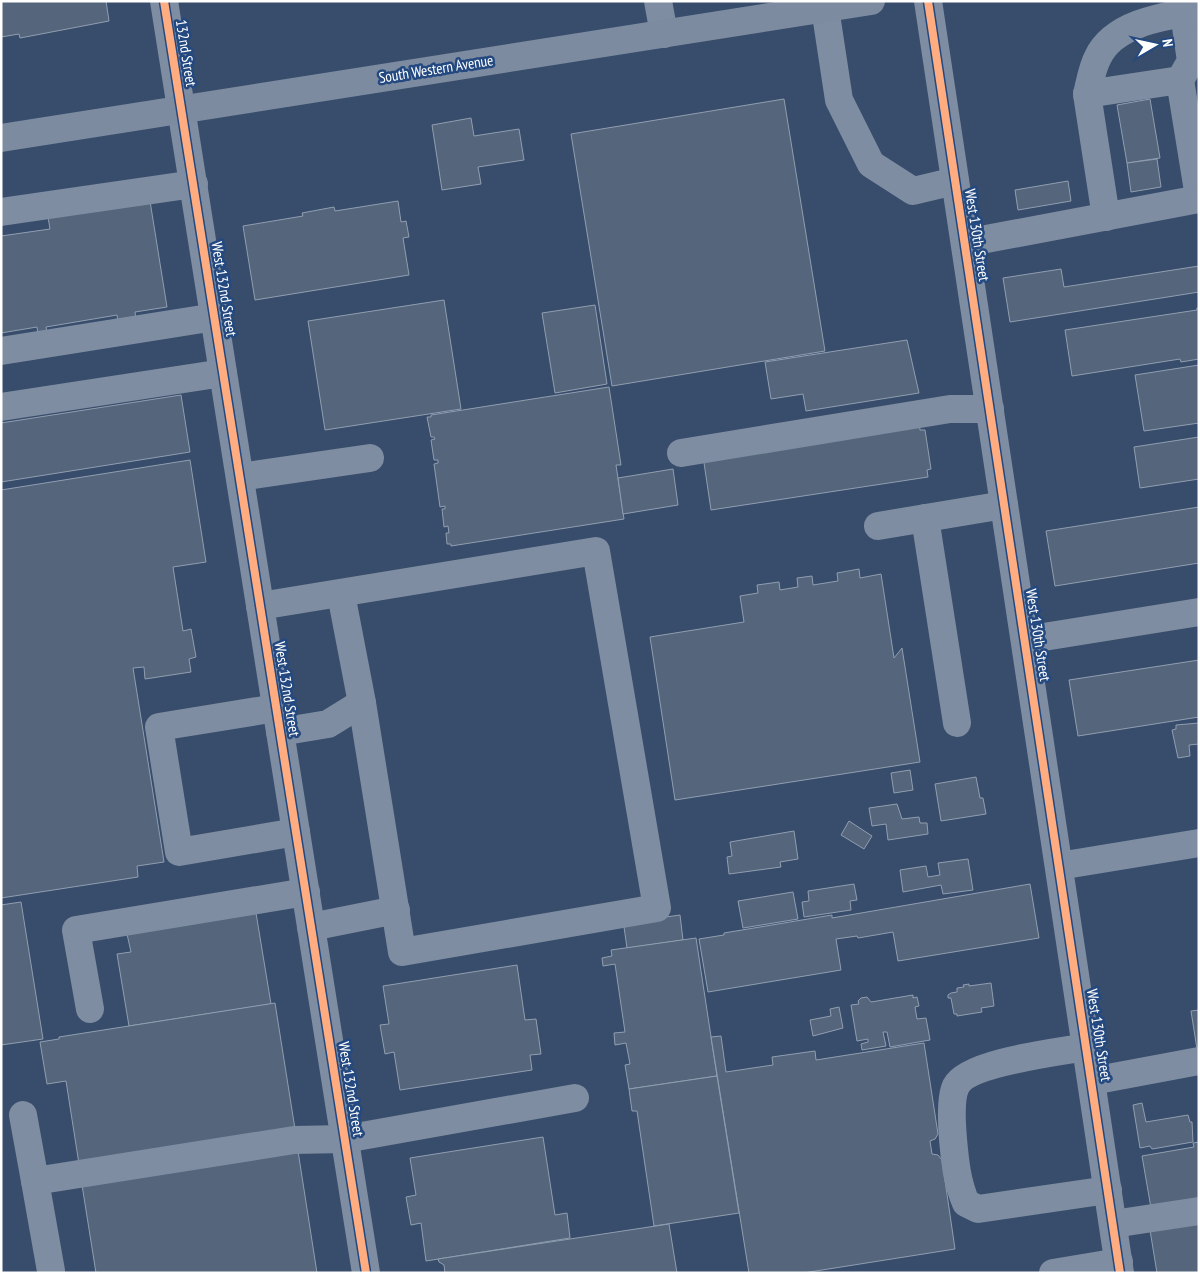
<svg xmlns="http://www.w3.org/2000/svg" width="1200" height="1274" font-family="'PT Sans Narrow',sans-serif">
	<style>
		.building { fill: #54657c; stroke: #919eb0 }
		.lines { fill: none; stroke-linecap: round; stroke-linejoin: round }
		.minor { stroke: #7e8da1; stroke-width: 28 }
		.major { stroke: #7c8ba0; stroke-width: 28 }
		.cycleway-casing { stroke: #234980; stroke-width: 11 }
		.cycleway { stroke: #ffac80; stroke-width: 8 }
		.labels { text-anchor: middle; stroke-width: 5; stroke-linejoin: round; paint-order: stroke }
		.street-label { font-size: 15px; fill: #fff; stroke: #234980 }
	</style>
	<rect width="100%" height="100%" fill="#384d6b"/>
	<!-- building -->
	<g class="building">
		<path d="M 1,1 L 106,1 L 109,21 L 20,38 L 19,34 L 1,37 Z"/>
		<path d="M 784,99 L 825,351 L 612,386 L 571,134 Z"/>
		<path d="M 1150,99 L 1160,158 L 1127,163 L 1117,105 Z"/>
		<path d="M 471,118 L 474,136 L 519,129 L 524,160 L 478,167 L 481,184 L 442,190 L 432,125 Z"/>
		<path d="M 1157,159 L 1161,187 L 1131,192 L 1127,163 Z"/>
		<path d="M 1068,181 L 1071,201 L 1018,210 L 1015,190 Z"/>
		<path d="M 150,201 L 167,307 L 135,312 L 136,319 L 118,322 L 117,315 L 46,327 L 47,332 L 38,334 L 37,327 L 1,333 L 1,236 L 50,229 L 48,217 Z"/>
		<path d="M 398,201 L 401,222 L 406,221 L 409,237 L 403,238 L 409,275 L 255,300 L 243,226 L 303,216 L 302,213 L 334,207 L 335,211 Z"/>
		<path d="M 1199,266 L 1199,292 L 1010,322 L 1003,278 L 1061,269 L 1064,287 Z"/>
		<path d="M 444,300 L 461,409 L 325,430 L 308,321 Z"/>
		<path d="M 595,305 L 607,384 L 555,393 L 542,313 Z"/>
		<path d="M 1197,308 L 1199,308 L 1199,359 L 1181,362 L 1180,359 L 1072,376 L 1065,330 L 1197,310 Z"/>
		<path d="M 907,340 L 919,393 L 806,411 L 803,394 L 771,399 L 765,362 Z"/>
		<path d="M 1199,365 L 1199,423 L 1144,431 L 1135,375 Z"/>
		<path d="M 609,387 L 621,465 L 616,465 L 624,519 L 451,546 L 451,544 L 447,544 L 446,533 L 449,533 L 448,526 L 444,527 L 442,509 L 445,509 L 445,506 L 440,507 L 434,464 L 438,463 L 438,460 L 434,460 L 431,440 L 435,439 L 434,437 L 431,437 L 427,417 L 431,417 L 431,415 Z"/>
		<path d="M 181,395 L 190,452 L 1,482 L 1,423 Z"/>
		<path d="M 919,423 L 920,430 L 925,430 L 931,469 L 927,470 L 928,477 L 711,510 L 703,456 Z"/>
		<path d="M 1199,437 L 1199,479 L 1140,488 L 1134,447 Z"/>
		<path d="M 190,460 L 206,562 L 173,567 L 183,631 L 191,629 L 196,657 L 189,659 L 191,672 L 145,679 L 144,667 L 133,668 L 164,862 L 137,866 L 138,877 L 1,898 L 1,490 Z"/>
		<path d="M 673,469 L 678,505 L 623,514 L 618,478 Z"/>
		<path d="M 1199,507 L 1199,563 L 1055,586 L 1046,531 Z"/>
		<path d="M 859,569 L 860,578 L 881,574 L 894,658 L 902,648 L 920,762 L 675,800 L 650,637 L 744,622 L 740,596 L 758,593 L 757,585 L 779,582 L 780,590 L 798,587 L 797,578 L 812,576 L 813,585 L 838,581 L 837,573 Z"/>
		<path d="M 1199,660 L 1199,717 L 1078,736 L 1069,680 Z"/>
		<path d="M 1199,723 L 1199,744 L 1189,745 L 1190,756 L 1178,758 L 1172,730 L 1176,729 L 1176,725 Z"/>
		<path d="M 910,770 L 913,790 L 894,793 L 891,773 Z"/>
		<path d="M 976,777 L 980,798 L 983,798 L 986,814 L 941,821 L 935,784 Z"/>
		<path d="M 897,804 L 902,819 L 919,817 L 920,823 L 927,823 L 928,834 L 888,840 L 886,824 L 872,826 L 869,808 Z"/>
		<path d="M 849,821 L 872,836 L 864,849 L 841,835 Z"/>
		<path d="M 794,831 L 798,859 L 780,862 L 781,867 L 729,874 L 727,857 L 732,856 L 730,842 Z"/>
		<path d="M 968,859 L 973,890 L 943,894 L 941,885 L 903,892 L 900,870 L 926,866 L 928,877 L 940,875 L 938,863 Z"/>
		<path d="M 854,884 L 857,900 L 850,901 L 851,910 L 804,917 L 802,902 L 809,901 L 808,891 Z"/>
		<path d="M 1030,884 L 1039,938 L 898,961 L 893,932 L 858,938 L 857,936 L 836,939 L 841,970 L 708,992 L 699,939 L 724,935 L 724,933 L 832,915 L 832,918 Z"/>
		<path d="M 793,892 L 798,919 L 743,928 L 738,901 Z"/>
		<path d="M 21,902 L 43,1039 L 1,1045 L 1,905 Z"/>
		<path d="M 256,913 L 271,1004 L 129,1026 L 117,954 L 131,952 L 127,934 Z"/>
		<path d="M 680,915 L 683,940 L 627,948 L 624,927 L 645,920 Z"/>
		<path d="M 696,938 L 717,1076 L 629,1089 L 625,1065 L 630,1064 L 626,1043 L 615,1045 L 614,1033 L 625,1032 L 615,964 L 603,966 L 602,958 L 612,956 L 611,950 Z"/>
		<path d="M 517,965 L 525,1020 L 536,1019 L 541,1054 L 530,1055 L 532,1070 L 400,1090 L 394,1052 L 385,1054 L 380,1025 L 389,1024 L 383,986 Z"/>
		<path d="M 991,983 L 994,1006 L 981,1008 L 982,1012 L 957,1016 L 957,1014 L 954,1014 L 951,998 L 948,998 L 948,995 L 951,993 L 957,992 L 957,988 L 964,987 L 963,985 L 969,984 L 969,986 Z"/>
		<path d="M 913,995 L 913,998 L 917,997 L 919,1006 L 915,1007 L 917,1019 L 926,1018 L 930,1040 L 890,1047 L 887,1032 L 883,1032 L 886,1046 L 862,1050 L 861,1044 L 868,1042 L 868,1039 L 857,1041 L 851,1005 L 859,1004 L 858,1001 L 861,998 L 867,997 L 871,1002 Z"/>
		<path d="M 275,1003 L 295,1129 L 79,1164 L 66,1081 L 47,1084 L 40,1042 L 59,1039 L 59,1037 Z"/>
		<path d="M 839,1007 L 843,1028 L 813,1036 L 810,1020 L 831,1016 L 830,1009 Z"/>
		<path d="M 1199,1010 L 1199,1049 L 1197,1049 L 1191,1011 Z"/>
		<path d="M 721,1036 L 726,1072 L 773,1065 L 772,1057 L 815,1051 L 816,1060 L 924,1043 L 938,1134 L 935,1139 L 930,1141 L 932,1154 L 938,1155 L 942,1160 L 955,1249 L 803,1273 L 749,1273 L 711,1037 Z"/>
		<path d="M 717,1076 L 739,1213 L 654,1226 L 637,1111 L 632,1111 L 629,1089 Z"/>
		<path d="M 1142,1103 L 1146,1122 L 1188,1115 L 1190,1122 L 1192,1122 L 1193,1142 L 1152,1149 L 1150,1146 L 1140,1148 L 1133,1105 Z"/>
		<path d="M 543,1137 L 555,1215 L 567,1213 L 570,1238 L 426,1261 L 421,1223 L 411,1225 L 406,1197 L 416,1195 L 410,1158 Z"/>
		<path d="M 1199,1142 L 1199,1201 L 1151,1208 L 1142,1156 L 1194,1147 L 1193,1143 Z"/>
		<path d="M 298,1151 L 317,1273 L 96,1273 L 82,1185 Z"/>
		<path d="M 1199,1222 L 1199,1273 L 1157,1273 L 1150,1230 Z"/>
		<path d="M 669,1224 L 677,1273 L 445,1273 L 444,1265 L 439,1262 L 438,1259 Z"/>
	</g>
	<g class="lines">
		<!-- minor -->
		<g class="minor">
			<path d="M 164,1 L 366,1273"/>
			<path d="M 658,1 L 664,34"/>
			<path d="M 928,1 L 1120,1273"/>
			<path d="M 825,8 L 839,100 L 871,164 L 913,191 L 955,181"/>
			<path d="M 1180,80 L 1191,61 L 1184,13"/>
			<path d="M 1087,94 C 1090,82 1092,68 1098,57 C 1114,23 1165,16 1199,10"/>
			<path d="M 1,212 L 194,184"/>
			<path d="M 1106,217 L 1087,94 L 1180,80 L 1199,197"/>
			<path d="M 965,243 L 1199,199"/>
			<path d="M 1,351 L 215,317"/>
			<path d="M 1,407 L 223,373"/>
			<path d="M 681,453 L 950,409 L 990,409"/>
			<path d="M 240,477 L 370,458"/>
			<path d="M 925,518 L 957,723"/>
			<path d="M 878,526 L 1004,505"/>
			<path d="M 260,606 L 596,551 L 657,908 L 402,952 L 362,703 L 341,594"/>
			<path d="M 1025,640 L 1199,612"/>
			<path d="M 276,708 L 159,727 L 179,852 L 296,832"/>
			<path d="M 280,732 L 328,724 L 362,703"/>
			<path d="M 1059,866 L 1199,843"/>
			<path d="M 311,927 L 396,910"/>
			<path d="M 90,1009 L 76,930 L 306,892"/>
			<path d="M 1086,1047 C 1060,1052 968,1062 956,1086 C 950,1098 952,1127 953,1139 C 955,1162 957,1182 966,1203 L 978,1209 L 1108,1190"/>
			<path d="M 1092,1081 L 1199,1061"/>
			<path d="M 23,1115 L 35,1181"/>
			<path d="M 1113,1224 L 1199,1211"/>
			<path d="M 51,1271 L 35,1181 L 294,1140 L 345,1139 L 575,1098"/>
			<path d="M 1053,1273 L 1119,1262"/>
		</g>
		<!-- major -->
		<path class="major" d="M 1,138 L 871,1"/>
		<!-- cycleway casing -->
		<g class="cycleway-casing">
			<g id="cycleway">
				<path d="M 164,1 L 366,1273"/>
				<path d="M 928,1 L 1120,1273"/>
			</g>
		</g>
		<!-- cycleway -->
		<use href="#cycleway" class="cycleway"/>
	</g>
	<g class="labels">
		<!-- street labels -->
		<g class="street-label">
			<text transform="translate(186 53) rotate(81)" y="5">132nd Street</text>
			<text transform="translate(436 69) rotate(-9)" y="5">South Western Avenue</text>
			<text transform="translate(977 235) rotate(81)" y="5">West 130th Street</text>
			<text transform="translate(224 289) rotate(81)" y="5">West 132nd Street</text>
			<text transform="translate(1038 635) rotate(81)" y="5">West 130th Street</text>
			<text transform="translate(287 689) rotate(81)" y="5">West 132nd Street</text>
			<text transform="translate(1099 1035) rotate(81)" y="5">West 130th Street</text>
			<text transform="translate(351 1089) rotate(81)" y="5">West 132nd Street</text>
		</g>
	</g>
	<!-- border -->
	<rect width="1200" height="1274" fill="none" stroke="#ffffff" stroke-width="5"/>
	<!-- north arrow -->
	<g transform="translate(1155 45) rotate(81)" stroke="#234980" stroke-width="4" paint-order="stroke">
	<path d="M0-4L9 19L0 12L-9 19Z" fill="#ffffff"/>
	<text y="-8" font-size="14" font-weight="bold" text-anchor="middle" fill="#ffffff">N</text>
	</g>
</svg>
